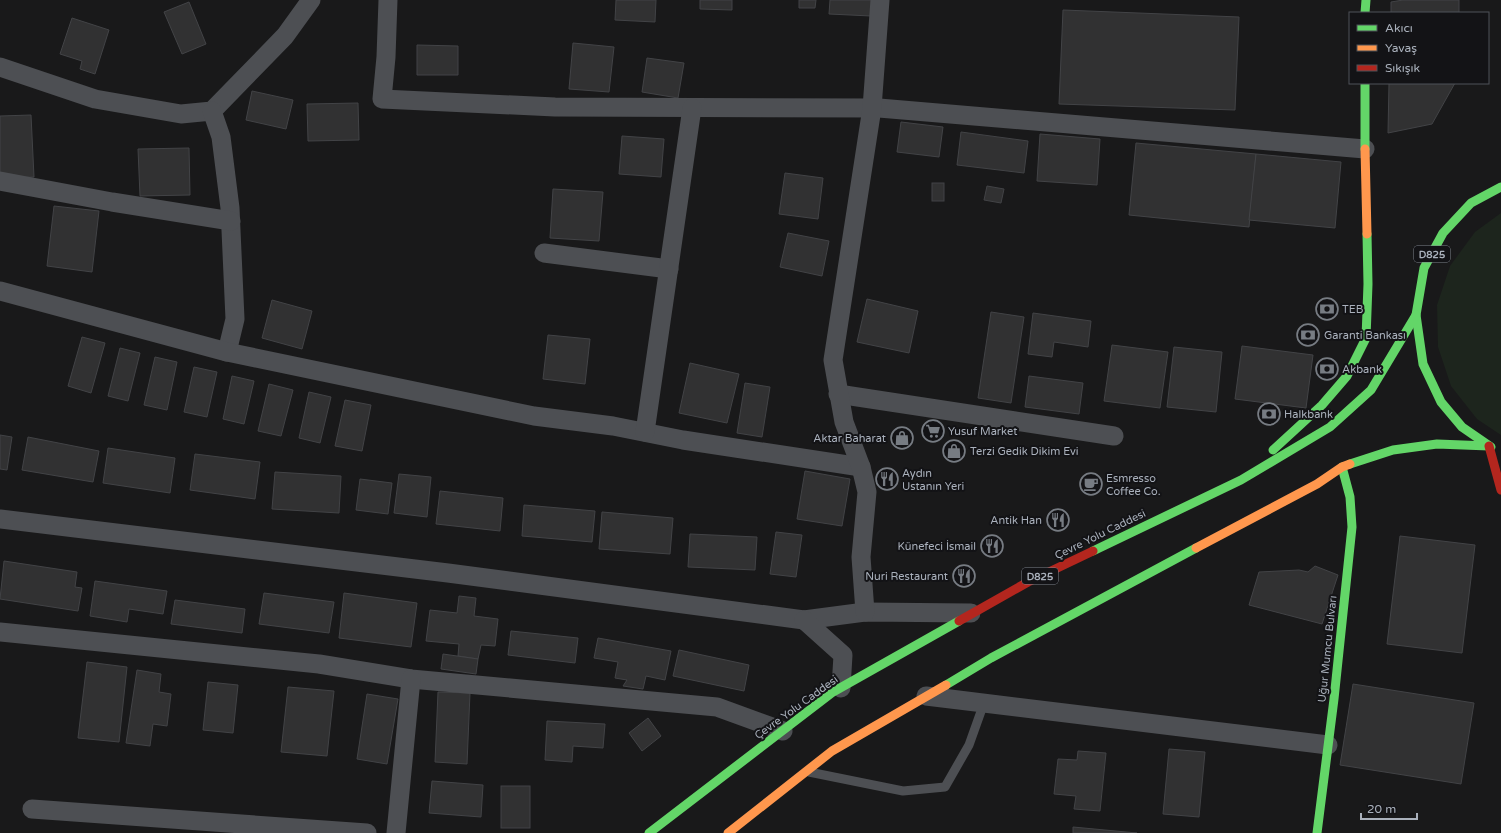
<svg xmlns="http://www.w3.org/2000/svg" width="1501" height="833" font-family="'Varela Round',sans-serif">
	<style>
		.green { fill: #1d251d }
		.building { fill: #313132; stroke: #424346 }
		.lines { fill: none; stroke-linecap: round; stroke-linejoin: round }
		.lane { stroke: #4d4f53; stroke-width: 9 }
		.street { stroke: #4d4f53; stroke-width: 19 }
		.fast { stroke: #63d668; stroke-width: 9 }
		.slow { stroke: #ff974d; stroke-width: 9 }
		.jam { stroke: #b3261e; stroke-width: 9 }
		.labels { text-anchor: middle; stroke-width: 4; stroke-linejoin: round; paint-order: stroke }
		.shield { fill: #131316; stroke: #7d828a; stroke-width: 1 }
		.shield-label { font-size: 10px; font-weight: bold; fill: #aab1bc }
		.poi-label { font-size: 11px; fill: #aab1bc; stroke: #131316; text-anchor: start }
		.street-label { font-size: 11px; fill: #aab1bc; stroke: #131316 }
	</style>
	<rect width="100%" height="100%" fill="#19191a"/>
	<!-- green -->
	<path class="green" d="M 1501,213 L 1501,435 L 1477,419 L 1451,386 L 1438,347 L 1437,305 L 1450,266 L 1475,232 Z"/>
	<!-- building -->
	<g class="building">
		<path d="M 616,0 L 656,0 L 655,22 L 615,20 Z"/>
		<path d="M 700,0 L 732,0 L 732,10 L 700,9 Z"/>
		<path d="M 799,0 L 816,0 L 815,8 L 799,8 Z"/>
		<path d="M 830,0 L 872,0 L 871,16 L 829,14 Z"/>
		<path d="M 1403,0 L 1459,0 L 1459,13 L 1391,13 L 1391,2 Z"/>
		<path d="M 189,2 L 206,44 L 182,54 L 164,12 Z"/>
		<path d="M 1063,10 L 1239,17 L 1235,110 L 1059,104 Z"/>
		<path d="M 72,18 L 109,30 L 95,74 L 80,69 L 82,61 L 60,54 Z"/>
		<path d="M 573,43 L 614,47 L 609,92 L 569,89 Z"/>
		<path d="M 417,45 L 458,46 L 458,75 L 417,75 Z"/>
		<path d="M 647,58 L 684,63 L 678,98 L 642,92 Z"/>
		<path d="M 1389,83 L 1455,83 L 1432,124 L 1388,133 Z"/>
		<path d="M 252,91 L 293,100 L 286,129 L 246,120 Z"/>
		<path d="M 358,103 L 359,140 L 308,141 L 307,104 Z"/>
		<path d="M 31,115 L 34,177 L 0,179 L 0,116 Z"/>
		<path d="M 901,122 L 943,127 L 939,157 L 897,152 Z"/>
		<path d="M 961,132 L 1028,141 L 1024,173 L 957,165 Z"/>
		<path d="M 1040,134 L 1100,139 L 1097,185 L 1037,181 Z"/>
		<path d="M 622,136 L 664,139 L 661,177 L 619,174 Z"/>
		<path d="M 1136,143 L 1256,154 L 1249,227 L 1129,215 Z"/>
		<path d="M 189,148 L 190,195 L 140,196 L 138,149 Z"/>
		<path d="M 1256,154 L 1341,162 L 1335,228 L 1249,220 Z"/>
		<path d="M 785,173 L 823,178 L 818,219 L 779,214 Z"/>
		<rect x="932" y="183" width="12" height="18"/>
		<path d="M 987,186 L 1004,189 L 1001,203 L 984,200 Z"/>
		<path d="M 553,189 L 603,192 L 599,241 L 550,238 Z"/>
		<path d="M 54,206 L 99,211 L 92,272 L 47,266 Z"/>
		<path d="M 788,233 L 829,241 L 822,276 L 780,267 Z"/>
		<path d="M 867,299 L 918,311 L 909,353 L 857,342 Z"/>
		<path d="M 272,300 L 312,311 L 302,349 L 262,338 Z"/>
		<path d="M 991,312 L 1024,317 L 1011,403 L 978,398 Z"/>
		<path d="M 1033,313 L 1091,321 L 1088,347 L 1054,342 L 1052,357 L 1028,354 Z"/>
		<path d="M 548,335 L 590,339 L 585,384 L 543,379 Z"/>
		<path d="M 82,337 L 105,343 L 91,393 L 68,386 Z"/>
		<path d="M 1112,345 L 1168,352 L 1160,408 L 1104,401 Z"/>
		<path d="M 1242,346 L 1313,355 L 1306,408 L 1235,399 Z"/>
		<path d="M 1174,347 L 1222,352 L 1216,412 L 1167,407 Z"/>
		<path d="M 120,348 L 140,353 L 128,401 L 108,396 Z"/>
		<path d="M 155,357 L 177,362 L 167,410 L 144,405 Z"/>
		<path d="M 690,363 L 739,374 L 727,423 L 679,413 Z"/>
		<path d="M 194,367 L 217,372 L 207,417 L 184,412 Z"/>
		<path d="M 232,376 L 254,381 L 244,424 L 223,419 Z"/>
		<path d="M 1029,376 L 1083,383 L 1079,414 L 1025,407 Z"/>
		<path d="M 745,383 L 770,387 L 762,437 L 737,433 Z"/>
		<path d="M 269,384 L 293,390 L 281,436 L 258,431 Z"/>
		<path d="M 309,392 L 331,397 L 320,443 L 299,438 Z"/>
		<path d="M 345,400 L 371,405 L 362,451 L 335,446 Z"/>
		<path d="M 0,435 L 12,437 L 7,470 L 0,469 Z"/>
		<path d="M 28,437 L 99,451 L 93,482 L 22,470 Z"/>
		<path d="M 108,448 L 175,458 L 170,493 L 103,483 Z"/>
		<path d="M 195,454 L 260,462 L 255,499 L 190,490 Z"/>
		<path d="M 805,471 L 850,479 L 842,526 L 797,519 Z"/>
		<path d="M 275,472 L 341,476 L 339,513 L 272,509 Z"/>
		<path d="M 399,474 L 431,477 L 427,517 L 394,513 Z"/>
		<path d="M 360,479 L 392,483 L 388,514 L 356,510 Z"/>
		<path d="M 440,491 L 503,498 L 500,531 L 436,524 Z"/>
		<path d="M 524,505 L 595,511 L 592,542 L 522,536 Z"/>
		<path d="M 602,512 L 673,518 L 670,554 L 599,549 Z"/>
		<path d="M 776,532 L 802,535 L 796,577 L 770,574 Z"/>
		<path d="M 690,534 L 757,537 L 755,570 L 688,567 Z"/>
		<path d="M 1400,536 L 1475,545 L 1462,653 L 1387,644 Z"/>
		<path d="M 4,561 L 77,572 L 75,587 L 82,588 L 78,611 L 0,599 Z"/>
		<path d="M 1315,566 L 1338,575 L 1322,624 L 1249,605 L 1259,572 L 1299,570 L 1308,572 Z"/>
		<path d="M 95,581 L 167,591 L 163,614 L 129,609 L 127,622 L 90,616 Z"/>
		<path d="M 264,593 L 334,602 L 329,633 L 259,624 Z"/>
		<path d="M 344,593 L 417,603 L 411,647 L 339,638 Z"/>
		<path d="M 459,596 L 476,598 L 474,616 L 498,619 L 495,646 L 481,645 L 478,659 L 458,656 L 459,644 L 426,641 L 430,610 L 457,613 Z"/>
		<path d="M 175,600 L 245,609 L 242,633 L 171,624 Z"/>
		<path d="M 511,631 L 578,638 L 575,663 L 508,655 Z"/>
		<path d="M 598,638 L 671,651 L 665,680 L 646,676 L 643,689 L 623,686 L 627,680 L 615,678 L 618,662 L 594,658 Z"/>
		<path d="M 679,650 L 749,665 L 744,691 L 673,676 Z"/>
		<path d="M 443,654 L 478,659 L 476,674 L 441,669 Z"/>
		<path d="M 87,662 L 127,667 L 119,742 L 78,738 Z"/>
		<path d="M 137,670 L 161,674 L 159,692 L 171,694 L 167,726 L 153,724 L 150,746 L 126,743 Z"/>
		<path d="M 208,682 L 238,685 L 233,733 L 203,730 Z"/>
		<path d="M 1353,684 L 1474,703 L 1461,784 L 1340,765 Z"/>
		<path d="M 288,687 L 334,691 L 327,756 L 281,752 Z"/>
		<path d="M 438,692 L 470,693 L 467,764 L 435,762 Z"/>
		<path d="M 367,694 L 398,699 L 387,764 L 357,759 Z"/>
		<path d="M 648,718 L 661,736 L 642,751 L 629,733 Z"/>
		<path d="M 547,721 L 605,724 L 603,748 L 573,746 L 572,762 L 545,760 Z"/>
		<path d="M 1169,749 L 1205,752 L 1199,817 L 1163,814 Z"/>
		<path d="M 1078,751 L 1106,753 L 1100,811 L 1074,809 L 1076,796 L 1054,794 L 1058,759 L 1077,760 Z"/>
		<path d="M 432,781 L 483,785 L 481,817 L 429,813 Z"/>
		<rect x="501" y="786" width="29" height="42"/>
		<path d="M 1073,827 L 1137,833 L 1073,833 Z"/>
	</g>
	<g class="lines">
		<!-- lane -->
		<path class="lane" d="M 809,772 L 903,791 L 945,787 L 969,745 L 984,703"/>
		<!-- street -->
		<g class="street">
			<path d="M 388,0 L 386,57 L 382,99 L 555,107 L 879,108 L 1365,149"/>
			<path d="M 0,67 L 95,99 L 181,114 L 212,111 L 285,36 L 311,0"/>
			<path d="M 212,111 L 221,137 L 230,208 L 235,319 L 227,352"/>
			<path d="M 0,181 L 112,202 L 231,221"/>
			<path d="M 544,253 L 669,269"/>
			<path d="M 0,291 L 227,352 L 534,416 L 613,426 L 683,440 L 861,467"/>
			<path d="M 838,394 L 1114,436"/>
			<path d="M 645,432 L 692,108"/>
			<path d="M 0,519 L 448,573 L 804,620 L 865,612 L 971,613"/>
			<path d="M 865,612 L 861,557 L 867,492 L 861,467 L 844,422 L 833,360 L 872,108 L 880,0"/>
			<path d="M 804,620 L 843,655 L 841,688"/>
			<path d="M 0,632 L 319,664 L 411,679 L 717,707 L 783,731"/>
			<path d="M 926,696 L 1328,745"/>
			<path d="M 32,809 L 367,833"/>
			<path d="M 396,833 L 411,679"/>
		</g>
		<!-- fast -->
		<g class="fast">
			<path d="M 1365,13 L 1366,0"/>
			<path d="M 1365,83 L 1365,149"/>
			<path d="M 1491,447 L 1462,427 L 1441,402 L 1423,364 L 1416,315 L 1424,268 L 1443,233 L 1471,203 L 1501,187"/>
			<path d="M 1273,450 L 1322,405 L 1347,376 L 1366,338 L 1368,284 L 1367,234"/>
			<path d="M 1350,464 L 1393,450 L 1437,444 L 1489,446"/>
			<path d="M 1093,551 L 1241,480 L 1330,427 L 1371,390 L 1416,315"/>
			<path d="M 946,685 L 991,658 L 1196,548"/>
			<path d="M 649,833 L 833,692 L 959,621"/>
			<path d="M 1317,833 L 1334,699 L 1352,527 L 1350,497 L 1342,467"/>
		</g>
		<!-- slow -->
		<g class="slow">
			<path d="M 1365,149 L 1367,234"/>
			<path d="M 1196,548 L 1317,484 L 1342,467 L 1350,464"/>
			<path d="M 728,833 L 832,751 L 946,685"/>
		</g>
		<!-- jam -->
		<g class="jam">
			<path d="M 1489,446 L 1501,490"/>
			<path d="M 959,621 L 1028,582 L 1093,551"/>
		</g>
	</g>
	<!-- icons -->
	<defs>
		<g id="bank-ring" transform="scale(1.15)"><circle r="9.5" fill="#131316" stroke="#777c83" stroke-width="1.5"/><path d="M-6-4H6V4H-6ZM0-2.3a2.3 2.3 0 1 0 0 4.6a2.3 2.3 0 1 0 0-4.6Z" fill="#777c83"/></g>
		<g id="supermarket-ring" transform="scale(1.15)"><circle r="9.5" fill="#131316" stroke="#777c83" stroke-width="1.5"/><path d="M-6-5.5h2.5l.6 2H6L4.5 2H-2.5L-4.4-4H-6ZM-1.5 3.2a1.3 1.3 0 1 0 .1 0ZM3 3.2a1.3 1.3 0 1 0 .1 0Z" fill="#777c83"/></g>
		<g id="shop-ring" transform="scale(1.15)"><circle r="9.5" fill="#131316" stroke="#777c83" stroke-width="1.5"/><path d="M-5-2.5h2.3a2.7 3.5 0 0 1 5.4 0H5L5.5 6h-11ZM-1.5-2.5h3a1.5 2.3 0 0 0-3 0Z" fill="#777c83"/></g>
		<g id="restaurant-ring" transform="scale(1.15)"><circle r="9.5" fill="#131316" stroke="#777c83" stroke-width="1.5"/><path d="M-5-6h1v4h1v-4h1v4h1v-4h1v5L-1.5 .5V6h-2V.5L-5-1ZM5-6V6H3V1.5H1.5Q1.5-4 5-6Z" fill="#777c83"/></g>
		<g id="cafe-ring" transform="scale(1.15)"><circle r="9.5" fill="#131316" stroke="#777c83" stroke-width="1.5"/><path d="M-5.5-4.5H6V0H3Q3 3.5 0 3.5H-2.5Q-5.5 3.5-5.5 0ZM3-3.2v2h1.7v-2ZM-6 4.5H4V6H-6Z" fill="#777c83"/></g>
	</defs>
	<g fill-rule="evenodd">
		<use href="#bank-ring" x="1327" y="309"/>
		<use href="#bank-ring" x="1308" y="335"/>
		<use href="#bank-ring" x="1327" y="369"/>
		<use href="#bank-ring" x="1269" y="414"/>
		<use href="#supermarket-ring" x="933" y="431"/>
		<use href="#shop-ring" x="902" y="438"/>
		<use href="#shop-ring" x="954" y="451"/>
		<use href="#restaurant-ring" x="887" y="479"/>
		<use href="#cafe-ring" x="1091" y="484"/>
		<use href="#restaurant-ring" x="1058" y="520"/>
		<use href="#restaurant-ring" x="992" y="546"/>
		<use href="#restaurant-ring" x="964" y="576"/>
	</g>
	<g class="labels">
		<!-- shield labels -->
		<g class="shield">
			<rect x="1414" y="246" width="36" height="16" rx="3"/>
			<rect x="1022" y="568" width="36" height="16" rx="3"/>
		</g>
		<g class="shield-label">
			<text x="1432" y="258">D825</text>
			<text x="1040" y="580">D825</text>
		</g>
		<!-- poi labels -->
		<g class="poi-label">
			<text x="1342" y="313">TEB</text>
			<text x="1324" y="339">Garanti Bankası</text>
			<text x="1342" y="373">Akbank</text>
			<text x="1284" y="418">Halkbank</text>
			<text x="948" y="435">Yusuf Market</text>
			<text x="886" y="442" text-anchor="end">Aktar Baharat</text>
			<text x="970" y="455">Terzi Gedik Dikim Evi</text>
			<text x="902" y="477">Aydın<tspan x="902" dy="13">Ustanın Yeri</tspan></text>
			<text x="1106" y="482">Esmresso<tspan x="1106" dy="13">Coffee Co.</tspan></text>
			<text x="1042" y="524" text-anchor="end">Antik Han</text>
			<text x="976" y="550" text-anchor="end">Künefeci İsmail</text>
			<text x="948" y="580" text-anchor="end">Nuri Restaurant</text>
		</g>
		<!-- street labels -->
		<g class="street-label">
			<text transform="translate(1100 534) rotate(-26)" y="4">Çevre Yolu Caddesi</text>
			<text transform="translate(1327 649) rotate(-84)" y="4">Uğur Mumcu Bulvarı</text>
			<text transform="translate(796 707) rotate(-36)" y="4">Çevre Yolu Caddesi</text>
		</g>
	</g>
	<!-- legend -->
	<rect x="1349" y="12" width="140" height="72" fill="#131316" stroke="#4f5258"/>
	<rect x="1357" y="25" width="20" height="6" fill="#63d668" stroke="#4f5258"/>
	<text x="1385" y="32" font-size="12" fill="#aab1bc">Akıcı</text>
	<rect x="1357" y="45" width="20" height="6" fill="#ff974d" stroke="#4f5258"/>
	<text x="1385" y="52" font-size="12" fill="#aab1bc">Yavaş</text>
	<rect x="1357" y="65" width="20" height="6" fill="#b3261e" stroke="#4f5258"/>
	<text x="1385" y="72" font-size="12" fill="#aab1bc">Sıkışık</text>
	<!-- scale -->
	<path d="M1361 813v6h56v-6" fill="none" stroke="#aab1bc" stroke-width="2"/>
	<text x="1367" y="813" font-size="12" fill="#aab1bc" stroke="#131316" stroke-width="3" paint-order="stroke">20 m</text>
</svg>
